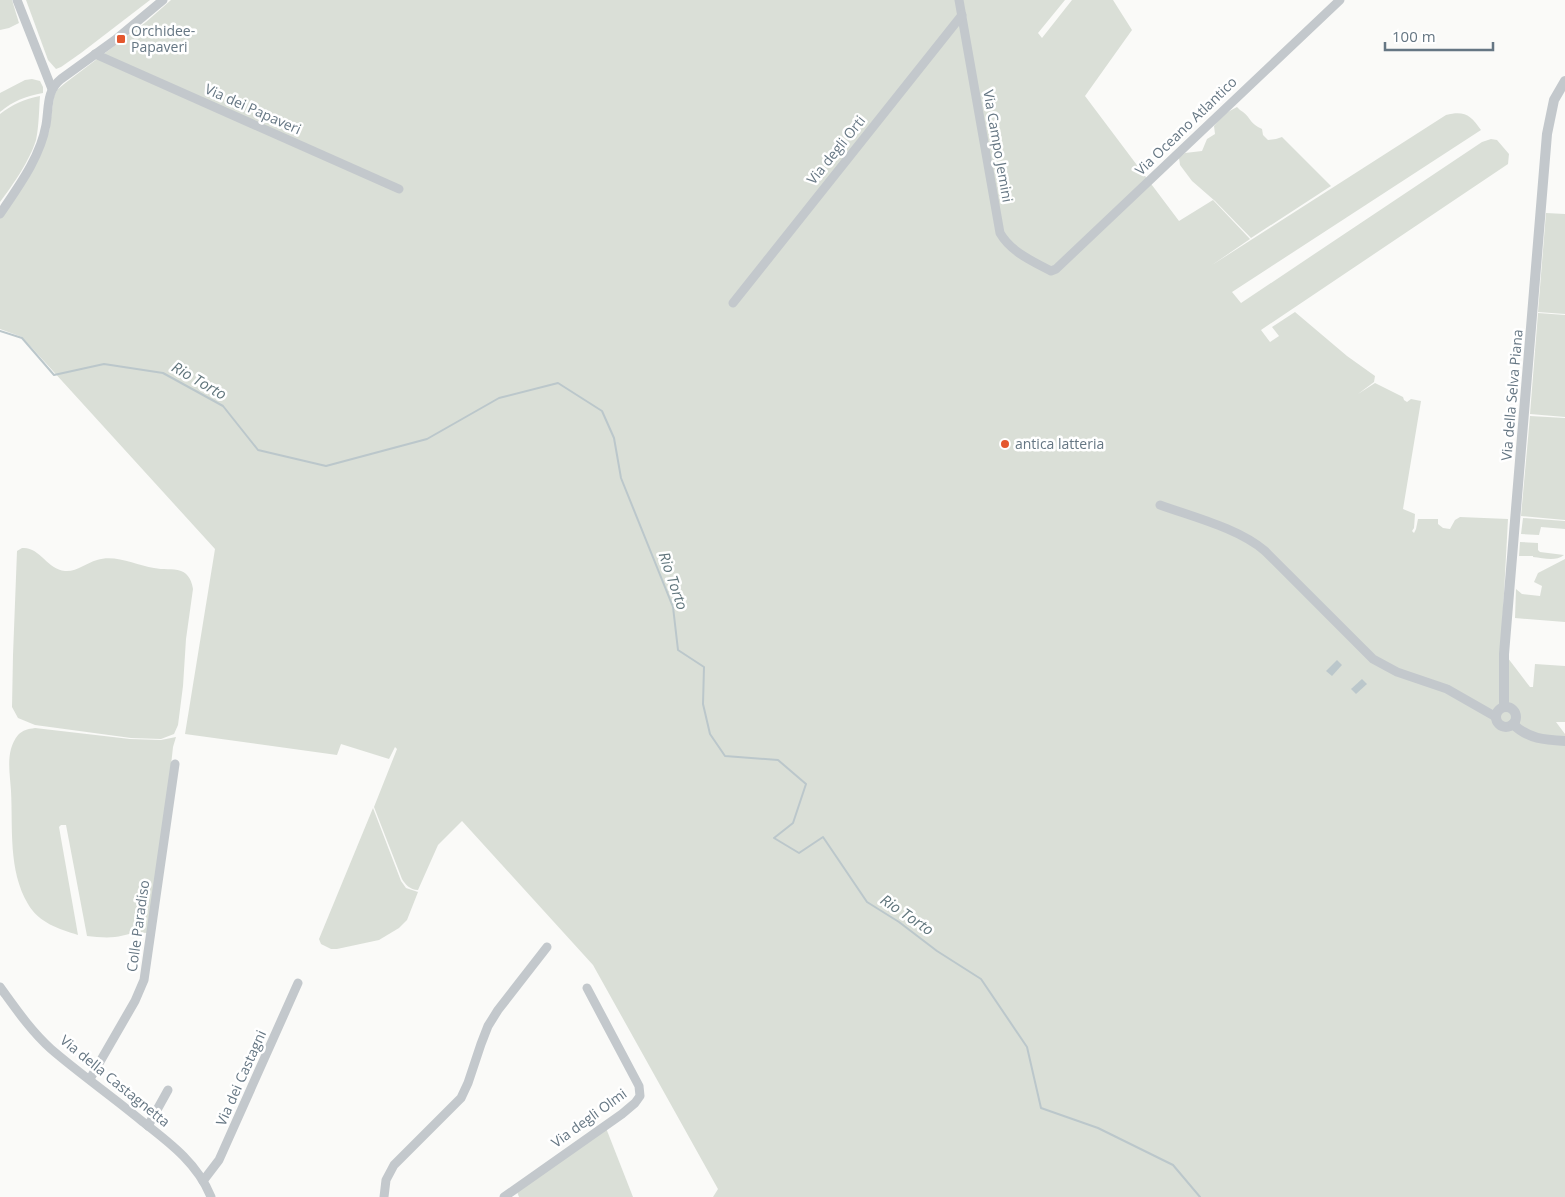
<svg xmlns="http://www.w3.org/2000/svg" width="1565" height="1197" font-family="'Open Sans',sans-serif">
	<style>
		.green { fill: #dadfd7 }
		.water { fill: #bbc7cb }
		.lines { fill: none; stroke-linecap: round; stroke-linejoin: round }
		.stream { stroke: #bbc7cb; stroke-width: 2 }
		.minor { stroke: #c3c8cc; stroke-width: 9 }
		.tertiary { stroke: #c3c8cc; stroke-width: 10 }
		.poi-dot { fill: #e4572e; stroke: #fff; stroke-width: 2 }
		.labels { text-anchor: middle; stroke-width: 5; stroke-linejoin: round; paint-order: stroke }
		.poi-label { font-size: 14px; fill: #657683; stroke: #fff; text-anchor: start }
		.street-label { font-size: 14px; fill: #657683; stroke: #fff }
		.water-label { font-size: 15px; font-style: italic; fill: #60757c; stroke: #fff }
	</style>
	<rect width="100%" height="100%" fill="#fafaf8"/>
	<!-- green -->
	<g class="green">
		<path d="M 0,0 L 12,0 L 19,23 L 9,28 L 0,30 Z"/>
		<path d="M 26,0 L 150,0 L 81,53 L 61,67 L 56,69 L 48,60 Z"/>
		<path d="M 171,0 L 1065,0 L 1038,33 L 1042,38 L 1072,0 L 1113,0 L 1132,30 L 1085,96 L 1179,221 L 1213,200 L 1250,239 L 1212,265 L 1446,115 C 1464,110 1471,115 1481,130 L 1232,292 L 1241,303 L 1482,142 L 1491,139 L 1497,140 L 1509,154 L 1508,164 L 1261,330 L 1270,342 L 1279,336 L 1272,327 L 1295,312 L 1347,356 L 1375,376 L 1374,382 L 1358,394 L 1375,383 L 1403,397 L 1404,400 L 1407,402 L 1411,399 L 1421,401 L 1403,509 L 1415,514 L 1414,528 L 1412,531 L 1414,533 L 1416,529 L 1418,519 L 1438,519 L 1438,524 L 1443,528 L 1450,529 L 1455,520 L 1460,517 L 1508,519 L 1501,649 L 1530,687 L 1533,687 L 1535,664 L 1565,666 L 1565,722 L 1556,722 L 1565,734 L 1565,1197 L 713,1197 L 718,1189 L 593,965 L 462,821 L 438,845 L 418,890 C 410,890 405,884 402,879 L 374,807 L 397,749 L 395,747 L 389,759 L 341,744 L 337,755 L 185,734 L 215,549 L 22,337 L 0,329 L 0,218 L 49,132 L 54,96 L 57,90 L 64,84 L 146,22 Z"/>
		<path d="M 32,79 L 40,81 L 43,87 L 43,93 C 26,96 13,101 0,112 L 0,93 L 25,80 Z"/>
		<path d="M 40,96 C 39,110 39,126 36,140 C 30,160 13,185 0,202 L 0,114 C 13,104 24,99 40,96 Z"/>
		<path d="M 1237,107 C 1239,109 1241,111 1243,112 C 1251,118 1250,124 1262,129 L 1263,135 L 1268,140 L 1276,139 L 1282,137 L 1331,186 L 1251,238 L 1215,201 L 1192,181 L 1180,165 L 1179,158 L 1185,153 L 1202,151 L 1207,139 L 1215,134 L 1214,126 L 1224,114 Z"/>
		<path d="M 1546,213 L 1565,214 L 1565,314 L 1538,312 Z"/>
		<path d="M 1538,313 L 1565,315 L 1565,417 L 1530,414 Z"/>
		<path d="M 1530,416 L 1565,418 L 1565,520 L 1521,516 Z"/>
		<path d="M 1523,518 L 1565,521 L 1565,529 L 1541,527 L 1539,535 L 1521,534 Z"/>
		<path d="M 1520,542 L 1538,543 L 1538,550 L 1540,552 L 1564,555 C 1555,562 1544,558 1533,557 L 1533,556 L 1519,556 Z"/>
		<path d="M 22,548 C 39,546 47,569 65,571 C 77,572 86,563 97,560 C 115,554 136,565 154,568 C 163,570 172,568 181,571 C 189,574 192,582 193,589 L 186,639 L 183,686 L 178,725 L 174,734 L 161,739 L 131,738 L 35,725 L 18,718 L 12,707 L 13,655 L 17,551 Z"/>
		<path d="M 1565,559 L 1565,622 L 1515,618 L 1516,589 L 1522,594 L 1540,596 L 1542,586 L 1534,582 L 1538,573 Z"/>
		<path d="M 35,728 L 130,739 L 161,740 L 176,737 L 173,747 L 166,812 L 147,933 C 135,931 127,935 115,937 C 106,938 96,937 87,936 L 66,825 L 61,825 L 59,827 L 78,935 C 59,929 39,923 28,904 C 8,870 13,828 11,791 C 10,773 5,751 18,735 C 23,730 28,729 35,728 Z"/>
		<path d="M 373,808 L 401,881 L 406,888 L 418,892 L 407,920 L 399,928 L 379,940 L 337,949 L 331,949 L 321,944 L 319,939 Z"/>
		<path d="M 606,1128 L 633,1197 L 519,1197 L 516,1189 Z"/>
	</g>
	<!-- water -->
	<g class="water">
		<path d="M 1337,660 L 1342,665 L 1332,676 L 1326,671 Z"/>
		<path d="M 1362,679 L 1367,684 L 1356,694 L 1351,689 Z"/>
	</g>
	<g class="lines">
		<!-- stream -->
		<path class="stream" d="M 0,331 L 22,338 L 54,375 L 104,364 L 163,373 L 223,406 L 258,450 L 326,466 L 427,439 L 499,398 L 558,383 L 602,411 L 614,438 L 621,478 L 673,607 L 678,650 L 704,667 L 703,704 L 710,734 L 725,756 L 778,760 L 806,784 L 793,823 L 774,838 L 799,853 L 823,837 L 867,902 L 899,922 L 937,951 L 981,979 L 1027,1047 L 1041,1108 L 1098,1128 L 1173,1165 L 1200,1197"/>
		<!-- minor -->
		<g class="minor">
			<path d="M 17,0 L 52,89"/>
			<path d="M 959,0 L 1000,233 C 1011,252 1032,261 1051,271 L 1056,269 L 1340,0"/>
			<path d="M 95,54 L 399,189"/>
			<path d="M 0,214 C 18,187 40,158 46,125 C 49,108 46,91 61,79 L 115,40 L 163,0"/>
			<path d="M 733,303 L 962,15"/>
			<path d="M 1160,505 C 1193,517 1238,528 1265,551 L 1373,659 L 1397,672 L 1447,689 L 1496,717"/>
			<path d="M 0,987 C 16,1009 31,1031 51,1049 C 80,1074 113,1097 143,1122 C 170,1143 198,1164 211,1197"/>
			<path d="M 90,1079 L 135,1001 L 144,980 L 175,764"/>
			<path d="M 148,1126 L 168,1090"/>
			<path d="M 203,1181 L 219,1160 L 298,983"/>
			<path d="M 384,1197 L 386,1180 L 394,1165 L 461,1098 L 468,1083 L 481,1044 L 488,1026 L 498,1010 L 547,947"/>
			<path d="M 504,1197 L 622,1114 L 635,1103 L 640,1096 L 639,1086 L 587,988"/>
		</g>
		<!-- tertiary -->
		<g class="tertiary">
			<circle cx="1506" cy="717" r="10"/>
			<path d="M 1504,707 L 1504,654 L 1547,134 L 1554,100 L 1565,81"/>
			<path d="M 1513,724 C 1528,739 1545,740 1565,741"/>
		</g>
	</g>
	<!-- markers -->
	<g class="poi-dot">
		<rect x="116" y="34" width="10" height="10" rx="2.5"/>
		<circle cx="1005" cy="444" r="5"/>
	</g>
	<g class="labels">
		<!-- poi labels -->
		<g class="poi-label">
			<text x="131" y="36">Orchidee-<tspan x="131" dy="16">Papaveri</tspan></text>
			<text x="1015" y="449">antica latteria</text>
		</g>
		<!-- street labels -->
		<g class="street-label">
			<text transform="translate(253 109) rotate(24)" y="5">Via dei Papaveri</text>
			<text transform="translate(1186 126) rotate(-44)" y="5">Via Oceano Atlantico</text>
			<text transform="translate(998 146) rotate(80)" y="5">Via Campo Jemini</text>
			<text transform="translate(836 150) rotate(-51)" y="5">Via degli Orti</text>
			<text transform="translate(1512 395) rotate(-85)" y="5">Via della Selva Piana</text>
			<text transform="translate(138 926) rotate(-82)" y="5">Colle Paradiso</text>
			<text transform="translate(241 1078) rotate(-66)" y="5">Via dei Castagni</text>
			<text transform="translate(115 1081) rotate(39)" y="5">Via della Castagnetta</text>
			<text transform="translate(589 1118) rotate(-36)" y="5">Via degli Olmi</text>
		</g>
		<!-- water labels -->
		<g class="water-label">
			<text transform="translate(199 381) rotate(30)" y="5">Rio Torto</text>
			<text transform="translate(673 581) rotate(71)" y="5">Rio Torto</text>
			<text transform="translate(907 915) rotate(34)" y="5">Rio Torto</text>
		</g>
	</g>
	<!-- scale -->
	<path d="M1385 42v8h108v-8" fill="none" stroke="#657683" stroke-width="2.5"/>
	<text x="1392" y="42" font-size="15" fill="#657683" stroke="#ffffff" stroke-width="4" paint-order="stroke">100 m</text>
</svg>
